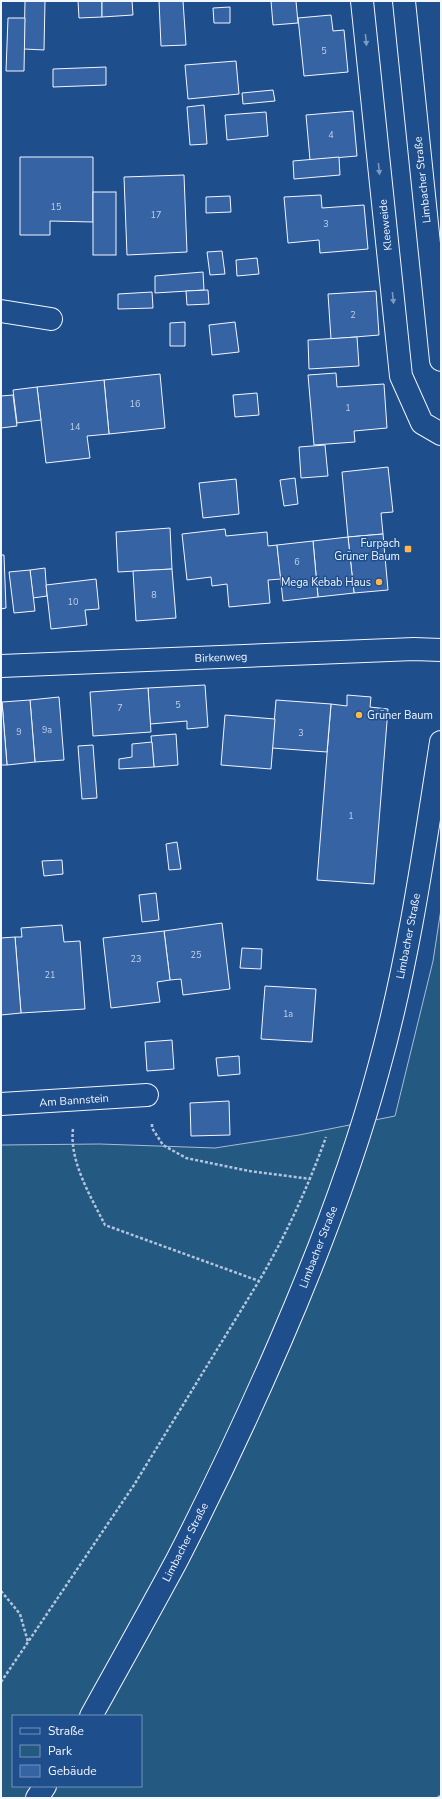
<svg xmlns="http://www.w3.org/2000/svg" width="442" height="1799" font-family="'Nunito Sans',sans-serif">
	<style>
		.green { fill: #245a82; stroke: #a8bbd7; fill-rule: evenodd }
		.building { fill: #3563a3; stroke: #f2f6ff }
		.lines { fill: none; stroke-linecap: round; stroke-linejoin: round }
		.minor-casing { stroke: #f2f6ff; stroke-width: 24 }
		.major-casing { stroke: #f2f6ff; stroke-width: 24 }
		.path { stroke: #b3c4dc; stroke-width: 2.5; stroke-dasharray: 3 2; stroke-linecap: butt }
		.minor { stroke: #1f4e8c; stroke-width: 22 }
		.major { stroke: #1f4e8c; stroke-width: 22 }
		.oneway { fill: #7e9ac0 }
		.poi-dot { fill: #ffb74d; stroke: #1f4e8c; stroke-width: 1.5 }
		.labels { text-anchor: middle; stroke-width: 3; stroke-linejoin: round; paint-order: stroke }
		.number-label { font-size: 9px; fill: #c3d1e8 }
		.street-label { font-size: 11px; fill: #f2f6ff; stroke: #1f4e8c }
		.poi-label { font-size: 11px; fill: #f2f6ff; stroke: #1f4e8c; text-anchor: end }
	</style>
	<rect width="100%" height="100%" fill="#1f4e8c"/>
	<!-- green -->
	<path class="green" d="M 441,909 L 441,1798 L 1,1798 L 1,1145 L 100,1144 L 215,1148 L 299,1135 L 395,1116 L 433,961 ZM 13,1716 L 141,1716 L 141,1786 L 13,1786 Z"/>
	<!-- building -->
	<g class="building">
		<path d="M 25,1 L 45,1 L 44,50 L 24,49 Z"/>
		<path d="M 78,1 L 102,1 L 102,17 L 79,18 Z"/>
		<path d="M 102,1 L 132,1 L 133,15 L 102,17 Z"/>
		<path d="M 159,1 L 183,1 L 186,45 L 161,46 Z"/>
		<path d="M 271,1 L 296,1 L 298,23 L 273,25 Z"/>
		<path d="M 230,7 L 230,23 L 214,23 L 213,8 Z"/>
		<path d="M 331,15 L 333,31 L 344,30 L 348,72 L 304,76 L 298,18 Z"/>
		<path d="M 8,18 L 25,18 L 24,71 L 6,71 Z"/>
		<path d="M 236,61 L 239,94 L 188,99 L 185,65 Z"/>
		<path d="M 106,67 L 106,85 L 53,87 L 53,69 Z"/>
		<path d="M 273,90 L 275,101 L 243,104 L 242,93 Z"/>
		<path d="M 204,105 L 207,144 L 190,145 L 187,107 Z"/>
		<path d="M 353,111 L 357,156 L 310,160 L 306,115 Z"/>
		<path d="M 266,112 L 268,136 L 227,140 L 225,115 Z"/>
		<path d="M 20,157 L 93,157 L 93,222 L 50,221 L 50,235 L 20,235 Z"/>
		<path d="M 339,157 L 340,175 L 294,179 L 293,161 Z"/>
		<path d="M 184,175 L 187,252 L 127,255 L 124,177 Z"/>
		<rect x="93" y="192" width="23" height="63"/>
		<path d="M 321,195 L 322,208 L 364,205 L 368,249 L 320,253 L 319,240 L 288,243 L 284,197 Z"/>
		<path d="M 230,196 L 231,212 L 206,213 L 206,197 Z"/>
		<path d="M 222,251 L 225,274 L 210,275 L 207,252 Z"/>
		<path d="M 257,258 L 259,274 L 237,276 L 236,260 Z"/>
		<path d="M 203,272 L 204,290 L 155,293 L 155,276 Z"/>
		<path d="M 208,290 L 209,304 L 187,305 L 186,291 Z"/>
		<path d="M 376,291 L 379,335 L 331,339 L 328,294 Z"/>
		<path d="M 152,292 L 153,308 L 118,309 L 118,294 Z"/>
		<path d="M 185,322 L 185,346 L 170,346 L 170,323 Z"/>
		<path d="M 235,322 L 239,352 L 212,355 L 209,325 Z"/>
		<path d="M 357,337 L 359,366 L 309,369 L 308,340 Z"/>
		<path d="M 336,373 L 337,387 L 384,384 L 387,428 L 354,431 L 355,442 L 314,445 L 308,375 Z"/>
		<path d="M 160,374 L 165,428 L 109,434 L 104,380 Z"/>
		<path d="M 104,380 L 109,434 L 87,436 L 90,458 L 46,463 L 37,387 Z"/>
		<path d="M 37,387 L 41,420 L 17,423 L 13,390 Z"/>
		<path d="M 257,393 L 259,415 L 235,417 L 233,395 Z"/>
		<path d="M 13,395 L 17,426 L 1,428 L 1,396 Z"/>
		<path d="M 325,445 L 328,476 L 301,478 L 299,447 Z"/>
		<path d="M 388,467 L 393,512 L 381,513 L 383,534 L 348,537 L 342,472 Z"/>
		<path d="M 295,478 L 298,504 L 284,506 L 280,480 Z"/>
		<path d="M 236,479 L 239,514 L 203,518 L 199,483 Z"/>
		<path d="M 170,528 L 172,569 L 118,572 L 116,532 Z"/>
		<path d="M 225,529 L 226,536 L 267,532 L 268,546 L 277,545 L 281,579 L 268,580 L 270,603 L 229,607 L 227,584 L 212,586 L 211,577 L 187,580 L 182,534 Z"/>
		<path d="M 383,534 L 388,590 L 354,593 L 348,537 Z"/>
		<path d="M 348,537 L 354,593 L 318,597 L 313,541 Z"/>
		<path d="M 313,541 L 318,597 L 283,601 L 277,545 Z"/>
		<path d="M 1,555 L 4,555 L 6,608 L 1,609 Z"/>
		<path d="M 45,568 L 47,596 L 33,598 L 30,570 Z"/>
		<path d="M 172,569 L 176,618 L 136,621 L 133,571 Z"/>
		<path d="M 30,570 L 35,611 L 14,613 L 9,572 Z"/>
		<path d="M 96,579 L 99,609 L 85,610 L 87,625 L 51,629 L 46,585 Z"/>
		<path d="M 205,685 L 208,727 L 187,729 L 187,721 L 150,724 L 148,688 Z"/>
		<path d="M 148,688 L 151,732 L 93,736 L 90,692 Z"/>
		<path d="M 347,695 L 371,697 L 370,707 L 388,709 L 374,884 L 317,880 L 331,704 L 347,706 Z"/>
		<path d="M 59,697 L 64,760 L 35,762 L 30,700 Z"/>
		<path d="M 30,700 L 35,762 L 7,765 L 2,702 Z"/>
		<path d="M 276,700 L 331,704 L 327,752 L 272,748 Z"/>
		<path d="M 1,702 L 2,702 L 7,765 L 1,765 Z"/>
		<path d="M 225,715 L 275,719 L 271,769 L 221,765 Z"/>
		<path d="M 176,734 L 178,765 L 154,767 L 151,736 Z"/>
		<path d="M 152,742 L 154,767 L 119,769 L 119,759 L 132,757 L 132,744 Z"/>
		<path d="M 93,745 L 97,798 L 82,799 L 78,746 Z"/>
		<path d="M 177,842 L 181,869 L 169,870 L 166,844 Z"/>
		<path d="M 62,860 L 63,874 L 44,876 L 42,861 Z"/>
		<path d="M 156,893 L 159,920 L 142,922 L 139,895 Z"/>
		<path d="M 222,923 L 230,989 L 183,995 L 181,979 L 170,980 L 164,931 Z"/>
		<path d="M 62,925 L 64,942 L 80,941 L 85,1009 L 21,1013 L 15,937 L 22,937 L 21,928 Z"/>
		<path d="M 164,931 L 170,980 L 157,982 L 160,1002 L 111,1008 L 103,938 Z"/>
		<path d="M 15,937 L 21,1013 L 1,1015 L 1,938 Z"/>
		<path d="M 242,948 L 262,949 L 261,969 L 240,968 Z"/>
		<path d="M 265,986 L 316,989 L 312,1042 L 261,1039 Z"/>
		<path d="M 172,1040 L 174,1069 L 147,1071 L 145,1042 Z"/>
		<path d="M 239,1056 L 240,1074 L 218,1076 L 216,1058 Z"/>
		<path d="M 229,1101 L 230,1135 L 191,1136 L 190,1103 Z"/>
	</g>
	<g class="lines">
		<!-- minor casing -->
		<g class="minor-casing">
			<g id="minor">
				<path d="M 362,1 L 401,376 L 422,423 L 441,434"/>
				<path d="M 1,311 L 51,319"/>
				<path d="M 1,666 L 414,649 L 441,650"/>
				<path d="M 1,1104 L 147,1095"/>
			</g>
		</g>
		<!-- major casing -->
		<g class="major-casing">
			<g id="major">
				<path d="M 404,1 L 441,360"/>
				<path d="M 91,1716 C 120,1664 149,1612 177,1560 C 214,1488 248,1416 280,1342 C 318,1254 353,1164 378,1071 C 408,964 424,851 441,742"/>
				<path d="M 37,1798 L 45,1786"/>
			</g>
		</g>
		<!-- path -->
		<g class="path">
			<path d="M 152,1124 L 152,1128 L 163,1145 L 186,1158 L 249,1171 L 311,1179"/>
			<path d="M 73,1129 C 69,1161 91,1197 105,1225 L 259,1281"/>
			<path d="M 1,1591 L 20,1614 L 28,1642"/>
			<path d="M 1,1682 L 134,1485 L 259,1281 C 286,1235 308,1187 326,1137"/>
			<path d="M 438,1798 L 441,1795"/>
		</g>
		<!-- minor -->
		<use href="#minor" class="minor"/>
		<!-- major -->
		<use href="#major" class="major"/>
	</g>
	<!-- one-way arrows -->
	<defs><path id="oneway-solid" d="M-6-.8H1V-3.2L6.5 0L1 3.2V.8H-6Z"/></defs>
	<g class="oneway">
		<use href="#oneway-solid" transform="translate(366 40) rotate(84)"/>
		<use href="#oneway-solid" transform="translate(379 169) rotate(84)"/>
		<use href="#oneway-solid" transform="translate(393 298) rotate(84)"/>
	</g>
	<!-- markers -->
	<g class="poi-dot">
		<rect x="404" y="545" width="8" height="8" rx="2"/>
		<circle cx="379" cy="582" r="4"/>
		<circle cx="359" cy="715" r="4"/>
	</g>
	<g class="labels">
		<!-- number labels -->
		<g class="number-label">
			<text x="324" y="54">5</text>
			<text x="331" y="138">4</text>
			<text x="56" y="210">15</text>
			<text x="156" y="218">17</text>
			<text x="326" y="227">3</text>
			<text x="353" y="318">2</text>
			<text x="135" y="407">16</text>
			<text x="348" y="411">1</text>
			<text x="75" y="430">14</text>
			<text x="297" y="565">6</text>
			<text x="154" y="598">8</text>
			<text x="73" y="605">10</text>
			<text x="178" y="708">5</text>
			<text x="120" y="711">7</text>
			<text x="47" y="733">9a</text>
			<text x="19" y="735">9</text>
			<text x="301" y="736">3</text>
			<text x="351" y="819">1</text>
			<text x="196" y="958">25</text>
			<text x="136" y="962">23</text>
			<text x="50" y="978">21</text>
			<text x="288" y="1017">1a</text>
		</g>
		<!-- street labels -->
		<g class="street-label">
			<text transform="translate(422 180) rotate(-96)" y="4">Limbacher Straße</text>
			<text transform="translate(385 225) rotate(-96)" y="4">Kleeweide</text>
			<text transform="translate(221 657) rotate(-2)" y="4">Birkenweg</text>
			<text transform="translate(408 936) rotate(-79)" y="4">Limbacher Straße</text>
			<text transform="translate(74 1100) rotate(-4)" y="4">Am Bannstein</text>
			<text transform="translate(318 1247) rotate(-69)" y="4">Limbacher Straße</text>
			<text transform="translate(185 1542) rotate(-63)" y="4">Limbacher Straße</text>
		</g>
		<!-- poi labels -->
		<g class="poi-label">
			<text x="400" y="547">Furpach<tspan x="400" dy="13">Grüner Baum</tspan></text>
			<text x="371" y="586">Mega Kebab Haus</text>
			<text x="367" y="719" text-anchor="start">Grüner Baum</text>
		</g>
	</g>
	<!-- border -->
	<rect width="442" height="1799" fill="none" stroke="#f2f6ff" stroke-width="4"/>
	<!-- legend -->
	<rect x="12" y="1715" width="130" height="72" fill="#1f4e8c" stroke="#7391ba"/>
	<rect x="20" y="1728" width="20" height="6" fill="#1f4e8c" stroke="#7391ba"/>
	<text x="48" y="1735" font-size="12" fill="#f2f6ff">Straße</text>
	<rect x="20" y="1745" width="20" height="12" fill="#245a82" stroke="#7391ba"/>
	<text x="48" y="1755" font-size="12" fill="#f2f6ff">Park</text>
	<rect x="20" y="1765" width="20" height="12" fill="#3563a3" stroke="#7391ba"/>
	<text x="48" y="1775" font-size="12" fill="#f2f6ff">Gebäude</text>
</svg>
